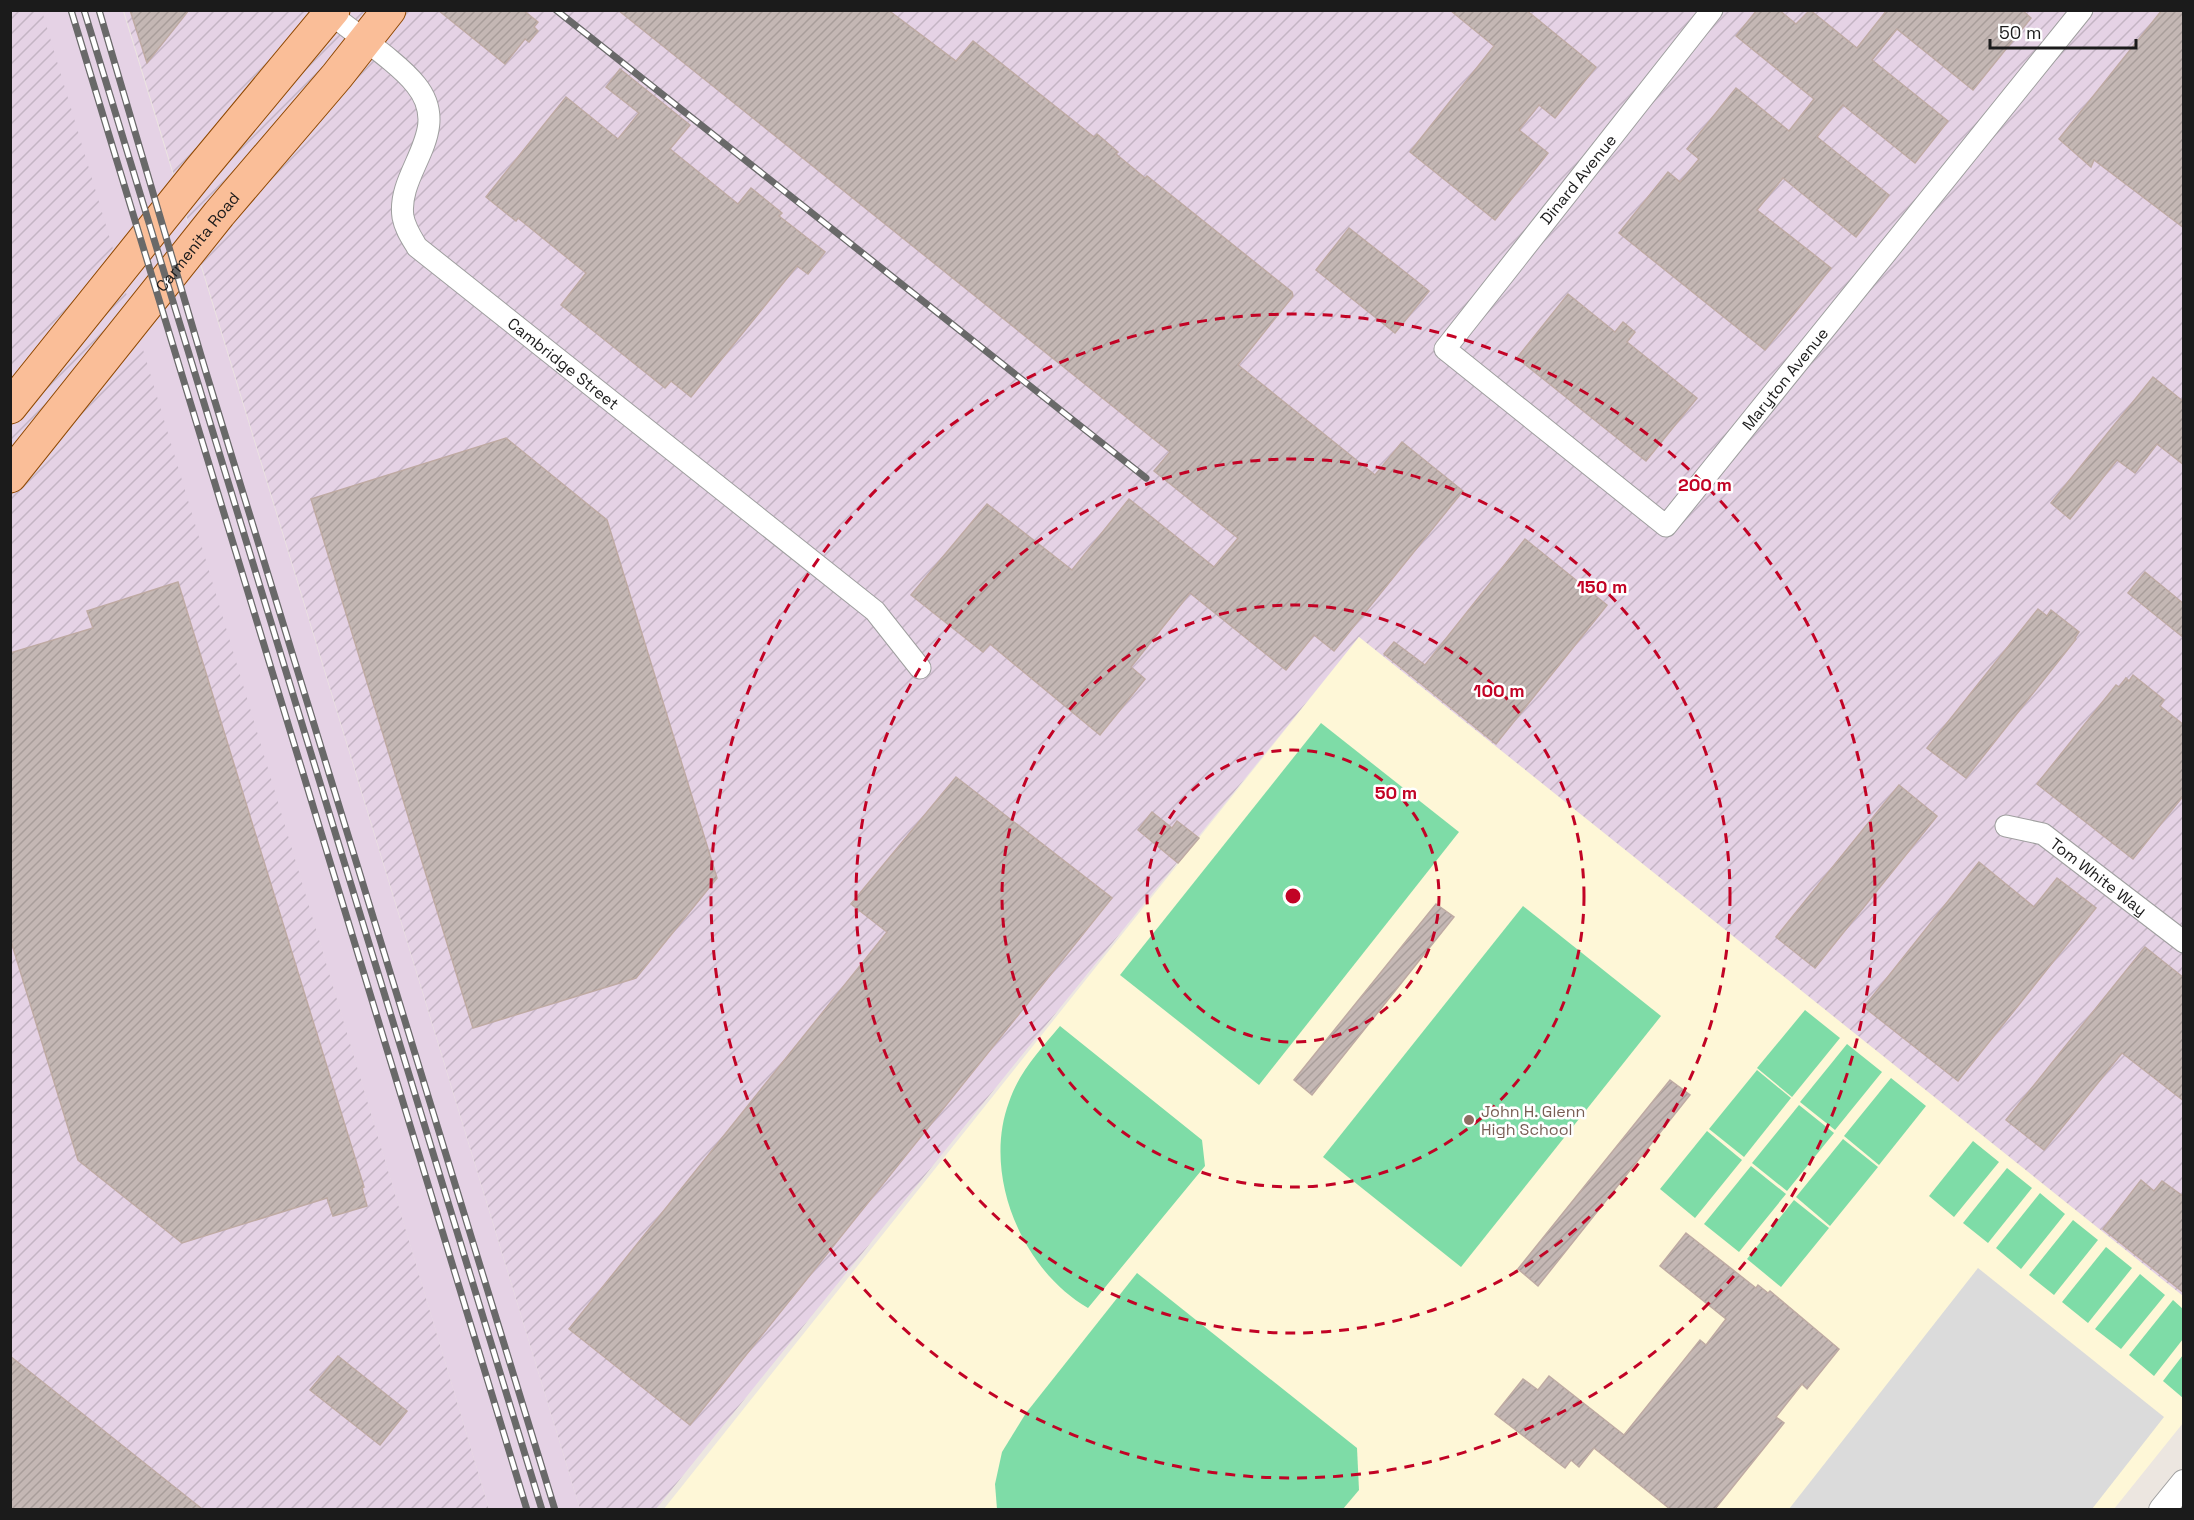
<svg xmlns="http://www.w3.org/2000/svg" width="2194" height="1520" font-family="'Space Grotesk',sans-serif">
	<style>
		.industrial { fill: url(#industrial-furrows) }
		.education { fill: #fef7d7 }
		.railway { fill: #e5d2e5 }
		.pitch { fill: #7edca7 }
		.parking { fill: #dbdbdb }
		.building { fill: url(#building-hatch); stroke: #beaaa3; stroke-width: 1.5 }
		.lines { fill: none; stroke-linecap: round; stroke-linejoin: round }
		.minor-casing { stroke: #9f9f9f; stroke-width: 23 }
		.tertiary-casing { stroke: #9f9f9f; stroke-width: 28 }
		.primary-casing { stroke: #8f4802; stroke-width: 35 }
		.minor { stroke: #fff; stroke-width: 21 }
		.tertiary { stroke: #fff; stroke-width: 26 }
		.primary { stroke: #fabe98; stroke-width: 33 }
		.rail-casing { stroke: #696969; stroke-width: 7 }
		.rail { stroke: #fff; stroke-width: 4.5; stroke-dasharray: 14; stroke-linecap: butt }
		.ring { fill: none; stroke: #c20325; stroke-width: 3; stroke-dasharray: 10 8 }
		.education-dot { fill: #8d6e63; stroke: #fff; stroke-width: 2 }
		.labels { text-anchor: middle; stroke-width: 5; stroke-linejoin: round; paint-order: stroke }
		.street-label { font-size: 16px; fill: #1b1b1b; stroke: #fff }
		.education-label { font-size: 16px; fill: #785e54; stroke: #fff; text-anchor: start }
		.centre { fill: #c20325; stroke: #fff; stroke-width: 3 }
		.ring-label { font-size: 18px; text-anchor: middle; font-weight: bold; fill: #c20325; stroke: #fff; stroke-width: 5; stroke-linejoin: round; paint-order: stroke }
	</style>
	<defs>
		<pattern id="industrial-furrows" width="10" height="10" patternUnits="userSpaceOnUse" patternTransform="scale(1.5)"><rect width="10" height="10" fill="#e5d2e5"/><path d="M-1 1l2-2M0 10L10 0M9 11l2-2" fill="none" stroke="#c4b4c4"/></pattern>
		<pattern id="building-hatch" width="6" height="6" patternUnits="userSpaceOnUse" patternTransform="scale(1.5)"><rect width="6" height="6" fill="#c4b7b4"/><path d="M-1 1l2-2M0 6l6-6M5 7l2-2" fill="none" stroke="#a89d9a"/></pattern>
	</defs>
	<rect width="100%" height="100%" fill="#ece6e0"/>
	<!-- industrial -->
	<g class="industrial">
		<path d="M 10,11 L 43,11 L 489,1509 L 11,1509 Z"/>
		<path d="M 124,11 L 2183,11 L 2183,1296 L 1359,637 L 656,1509 L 580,1509 Z"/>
	</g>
	<!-- education -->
	<path class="education" d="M 1359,637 L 2183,1296 L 2183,1423 L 2114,1509 L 663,1510 Z"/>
	<!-- railway -->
	<path class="railway" d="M 42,11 L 123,11 L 580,1509 L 489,1509 Z"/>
	<!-- pitch -->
	<g class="pitch">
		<path d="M 1321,723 L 1459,832 L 1259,1085 L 1120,975 Z"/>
		<path d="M 1523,906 L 1661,1016 L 1461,1267 L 1323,1157 Z"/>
		<path d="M 1805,1010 L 1840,1038 L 1792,1097 L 1757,1068 Z"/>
		<path d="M 1060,1026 L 1202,1140 L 1205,1166 L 1088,1308 C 1022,1270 982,1175 1009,1102 C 1019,1072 1040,1050 1060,1026 Z"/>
		<path d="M 1847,1044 L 1882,1072 L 1835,1130 L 1800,1102 Z"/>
		<path d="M 1757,1070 L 1791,1098 L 1744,1157 L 1709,1129 Z"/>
		<path d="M 1891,1078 L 1926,1106 L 1879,1165 L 1844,1136 Z"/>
		<path d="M 1799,1105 L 1834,1133 L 1787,1191 L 1752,1163 Z"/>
		<path d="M 1707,1131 L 1742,1160 L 1695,1218 L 1660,1189 Z"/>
		<path d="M 1843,1139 L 1878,1167 L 1830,1226 L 1796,1197 Z"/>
		<path d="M 1973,1141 L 1999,1162 L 1954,1217 L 1929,1196 Z"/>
		<path d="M 1751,1166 L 1786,1194 L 1739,1252 L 1704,1224 Z"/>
		<path d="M 2007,1168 L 2032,1188 L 1988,1243 L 1963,1223 Z"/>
		<path d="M 2040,1193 L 2065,1214 L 2021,1269 L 1996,1248 Z"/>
		<path d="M 1794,1200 L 1829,1228 L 1781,1287 L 1747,1259 Z"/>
		<path d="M 2073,1220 L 2098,1240 L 2054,1295 L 2029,1275 Z"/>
		<path d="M 2106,1247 L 2132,1268 L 2088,1323 L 2062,1302 Z"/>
		<path d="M 1137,1273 L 1357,1448 L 1359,1490 L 1343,1509 L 997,1509 L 995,1484 L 1002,1452 L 1026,1413 Z"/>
		<path d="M 2140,1274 L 2165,1295 L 2121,1349 L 2095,1329 Z"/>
		<path d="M 2173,1300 L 2183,1309 L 2183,1339 L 2154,1376 L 2129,1355 Z"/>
		<path d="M 2183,1355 L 2183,1398 L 2163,1381 Z"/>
	</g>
	<!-- parking -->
	<path class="parking" d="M 1978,1268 L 2164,1417 L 2092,1509 L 1789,1509 Z"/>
	<!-- building -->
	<g class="building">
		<path d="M 130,10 L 189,10 L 147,63 Z"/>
		<path d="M 438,10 L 523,10 L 538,22 L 534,27 L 538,31 L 529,42 L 525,39 L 505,64 Z"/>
		<path d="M 618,10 L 888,10 L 956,61 L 973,41 L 1094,137 L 1097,134 L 1118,152 L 1116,154 L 1145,178 L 1147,176 L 1292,292 L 1293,296 L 1238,365 L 1375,475 L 1402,442 L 1463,491 L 1334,651 L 1314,635 L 1286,670 L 1190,593 L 1131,667 L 1145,679 L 1100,735 L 990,644 L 983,652 L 911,595 L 987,504 L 1072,570 L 1129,499 L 1214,567 L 1238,538 L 1154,471 L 1170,452 Z"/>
		<path d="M 1450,10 L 1526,10 L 1596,67 L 1555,118 L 1539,105 L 1519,130 L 1548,153 L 1495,220 L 1410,152 L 1494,46 Z"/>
		<path d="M 1757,10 L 1779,10 L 1796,24 L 1810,10 L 1857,48 L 1887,10 L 2022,10 L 2031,18 L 1973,90 L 1897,29 L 1872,60 L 1948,121 L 1915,163 L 1843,105 L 1817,137 L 1889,195 L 1856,237 L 1783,178 L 1757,210 L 1831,268 L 1765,350 L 1619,233 L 1668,172 L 1680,182 L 1699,159 L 1687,149 L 1736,88 L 1789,131 L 1814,99 L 1736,36 Z"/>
		<path d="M 2162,10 L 2184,10 L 2184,228 L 2094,160 L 2091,167 L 2059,139 Z"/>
		<path d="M 620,69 L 690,125 L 670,149 L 738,204 L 751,188 L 782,213 L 779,216 L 825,252 L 808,274 L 797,266 L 691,397 L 671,381 L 665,388 L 561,305 L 586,273 L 518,218 L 516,221 L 486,197 L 566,97 L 618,139 L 639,113 L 606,87 Z"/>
		<path d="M 1349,228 L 1429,291 L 1395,333 L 1316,270 Z"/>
		<path d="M 1568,294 L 1615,332 L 1623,322 L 1635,332 L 1627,342 L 1697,398 L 1646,461 L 1517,358 Z"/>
		<path d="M 2153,377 L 2184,402 L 2184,465 L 2157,444 L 2135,473 L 2117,460 L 2070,519 L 2051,503 Z"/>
		<path d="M 506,438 L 607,520 L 717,878 L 636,978 L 473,1028 L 311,499 Z"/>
		<path d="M 1525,539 L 1607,605 L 1496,744 L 1384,654 L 1394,642 L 1425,665 Z"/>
		<path d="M 2145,572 L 2184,604 L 2184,638 L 2128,593 Z"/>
		<path d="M 178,582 L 364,1187 L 362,1188 L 367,1206 L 333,1216 L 327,1198 L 182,1243 L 78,1160 L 10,938 L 10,653 L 93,628 L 87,611 Z"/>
		<path d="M 2038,609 L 2047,616 L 2051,610 L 2079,632 L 2075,638 L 2076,639 L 1966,778 L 1927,748 Z"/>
		<path d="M 2133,675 L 2164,700 L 2160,706 L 2184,725 L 2184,795 L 2133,859 L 2037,784 L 2116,685 L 2119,687 L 2126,678 L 2129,681 Z"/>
		<path d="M 956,777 L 1112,898 L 690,1425 L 569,1329 L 887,932 L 851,904 Z"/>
		<path d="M 1899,785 L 1937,816 L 1815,968 L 1776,937 Z"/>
		<path d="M 1152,812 L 1172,828 L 1177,821 L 1199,838 L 1178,863 L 1138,830 Z"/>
		<path d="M 1979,862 L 2034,907 L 2057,878 L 2096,908 L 1958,1081 L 1864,1007 Z"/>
		<path d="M 1436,904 L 1454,917 L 1312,1095 L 1294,1080 Z"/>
		<path d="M 2145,947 L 2184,978 L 2184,1101 L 2122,1053 L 2044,1150 L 2006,1120 Z"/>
		<path d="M 1670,1080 L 1690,1095 L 1538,1286 L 1518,1269 Z"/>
		<path d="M 2141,1180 L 2154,1191 L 2162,1181 L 2184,1197 L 2184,1293 L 2103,1229 Z"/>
		<path d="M 1686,1233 L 1756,1288 L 1758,1285 L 1768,1293 L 1770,1291 L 1839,1349 L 1807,1389 L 1802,1384 L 1776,1417 L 1784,1423 L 1715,1509 L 1670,1509 L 1594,1448 L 1579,1467 L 1571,1460 L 1565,1468 L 1495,1414 L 1523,1379 L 1538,1390 L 1549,1376 L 1624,1435 L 1700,1340 L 1706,1345 L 1726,1319 L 1660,1266 Z"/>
		<path d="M 10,1356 L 202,1509 L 10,1509 Z"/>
		<path d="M 338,1356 L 407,1411 L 380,1445 L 310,1390 Z"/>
	</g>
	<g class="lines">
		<!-- minor casing -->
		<g class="minor-casing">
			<g id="minor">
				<path id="s1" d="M 1712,10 L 1445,349 L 1666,526 L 2082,10"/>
				<path id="s2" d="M 331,14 C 354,33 399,63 416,85 C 454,132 396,171 403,217 C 405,228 411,237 417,247 L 875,611 L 920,668"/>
				<path id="s3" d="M 2006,826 L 2043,834 L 2184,942"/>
			</g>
		</g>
		<!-- tertiary casing -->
		<g class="tertiary-casing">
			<path id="tertiary" d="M 2162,1510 L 2184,1483"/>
		</g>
		<!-- primary casing -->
		<g class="primary-casing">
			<g id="primary">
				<path d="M 10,407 L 201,169 L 333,10"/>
				<path id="s4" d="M 10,476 L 219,214 L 337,76 L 389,10"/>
			</g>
		</g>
		<!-- minor -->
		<use href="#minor" class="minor"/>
		<!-- tertiary -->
		<use href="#tertiary" class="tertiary"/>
		<!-- primary -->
		<use href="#primary" class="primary"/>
		<!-- rail casing -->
		<g class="rail-casing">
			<g id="rail">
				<path d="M 71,10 L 527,1510"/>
				<path d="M 84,10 L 542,1510"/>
				<path d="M 99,10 L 205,369 L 555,1510"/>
				<path d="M 556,10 L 1146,478"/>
			</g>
		</g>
		<!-- rail -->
		<use href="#rail" class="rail"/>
	</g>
	<!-- distance rings -->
	<g class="ring">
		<circle cx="1293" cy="896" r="146"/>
		<circle cx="1293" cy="896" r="291"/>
		<circle cx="1293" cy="896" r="437"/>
		<circle cx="1293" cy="896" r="582"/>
	</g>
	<!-- markers -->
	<circle class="education-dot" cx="1469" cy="1120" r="6"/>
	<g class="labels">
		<!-- street labels -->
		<g class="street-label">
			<text transform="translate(1578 179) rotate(-51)" y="6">Dinard Avenue</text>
			<text dy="6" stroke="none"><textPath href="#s4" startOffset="300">Carmenita Road</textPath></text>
			<text dy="6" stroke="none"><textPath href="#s2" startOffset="471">Cambridge Street</textPath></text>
			<text dy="6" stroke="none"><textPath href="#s1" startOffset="904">Maryton Avenue</textPath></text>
			<text dy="6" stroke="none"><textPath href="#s3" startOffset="108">Tom White Way</textPath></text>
		</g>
		<!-- education labels -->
		<g class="education-label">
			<text x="1481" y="1117">John H. Glenn<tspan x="1481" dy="18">High School</tspan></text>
		</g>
	</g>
	<circle cx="1293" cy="896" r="9" class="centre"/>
	<g class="ring-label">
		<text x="1705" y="491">200 m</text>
		<text x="1602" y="593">150 m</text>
		<text x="1499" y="697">100 m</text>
		<text x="1396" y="799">50 m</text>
	</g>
	<!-- border -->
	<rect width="2194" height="1520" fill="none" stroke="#1b1b1b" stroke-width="24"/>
	<!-- scale -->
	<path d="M1990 39v9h146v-9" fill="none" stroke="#1b1b1b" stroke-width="3"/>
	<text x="1999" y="39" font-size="18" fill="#1b1b1b" stroke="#ffffff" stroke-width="4.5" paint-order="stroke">50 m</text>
</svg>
